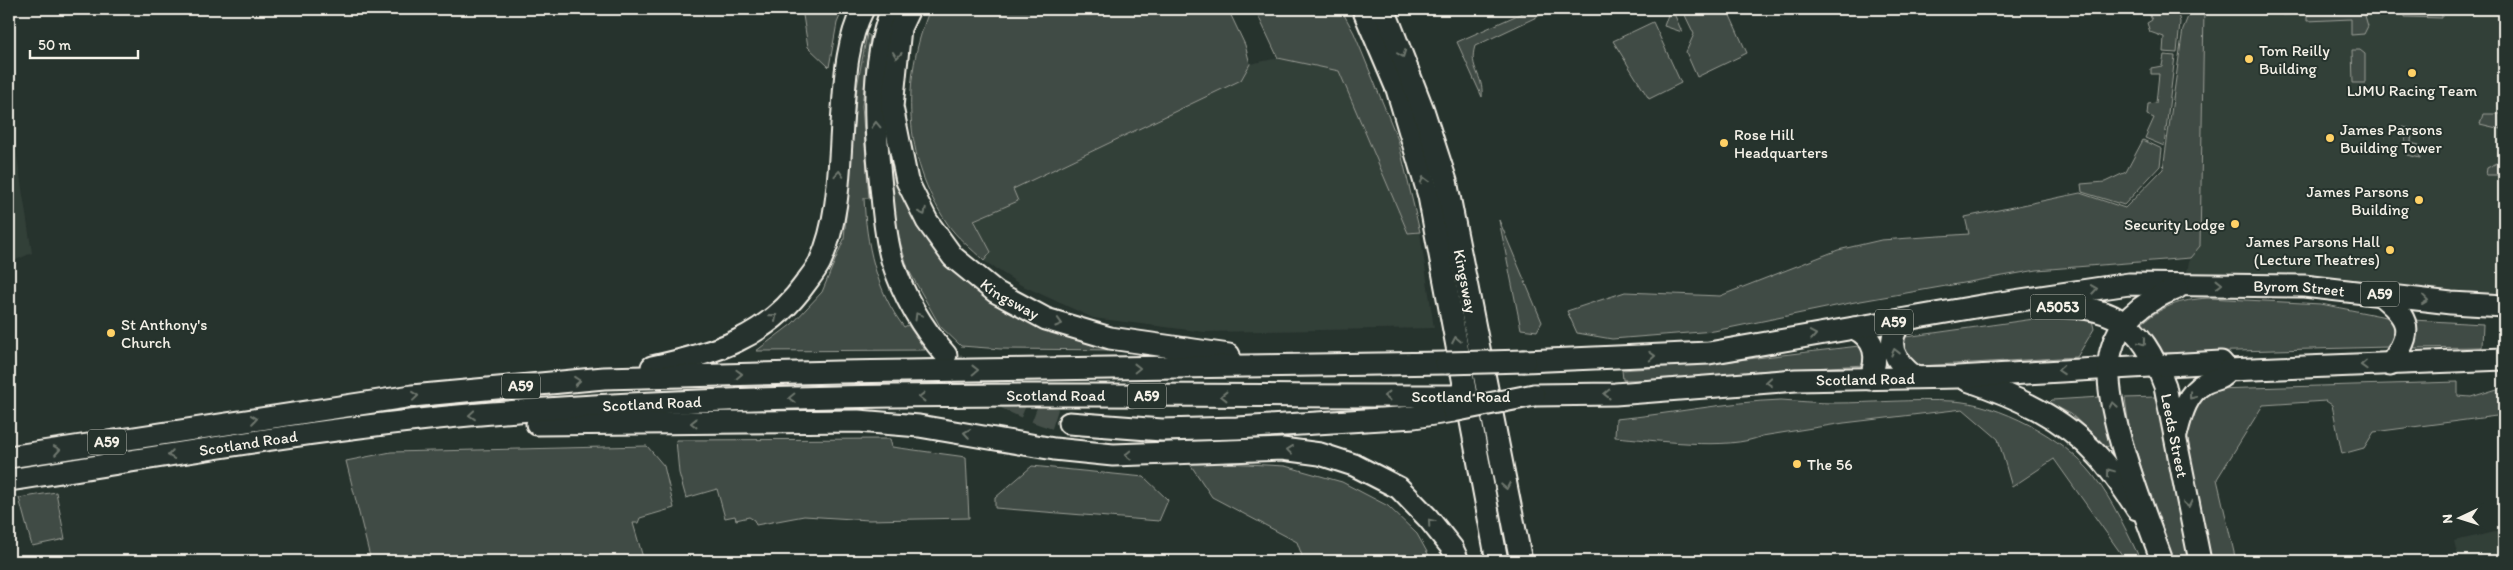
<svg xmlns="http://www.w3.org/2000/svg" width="2513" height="570" font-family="Itim,sans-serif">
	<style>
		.built { fill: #333f39 }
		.green { fill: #414b45; stroke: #9a9e96 }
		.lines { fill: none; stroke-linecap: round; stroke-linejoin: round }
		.highway-tunnel { stroke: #455049; stroke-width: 21; stroke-dasharray: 21 11; stroke-linecap: butt }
		.highway-casing { stroke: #f4f1e8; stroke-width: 25 }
		.highway { stroke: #26332d; stroke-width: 21 }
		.highway-bridge-casing { stroke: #f4f1e8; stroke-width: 25; stroke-linecap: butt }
		.highway-bridge { stroke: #26332d; stroke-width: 21 }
		.oneway { stroke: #6e766e }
		.poi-dot { fill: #ffd166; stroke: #26332d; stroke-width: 2 }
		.labels { text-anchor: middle; stroke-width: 4; stroke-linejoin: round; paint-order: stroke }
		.shield { fill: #26332d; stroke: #b6b8b0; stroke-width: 1 }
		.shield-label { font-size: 15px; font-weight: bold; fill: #f4f1e8 }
		.poi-label { font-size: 16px; fill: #f4f1e8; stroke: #26332d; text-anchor: start }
		.street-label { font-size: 16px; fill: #f4f1e8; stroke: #26332d }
	</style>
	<rect width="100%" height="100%" fill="#26332d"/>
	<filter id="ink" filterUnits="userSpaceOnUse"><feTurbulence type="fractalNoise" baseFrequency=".02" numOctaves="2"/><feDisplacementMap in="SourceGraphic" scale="10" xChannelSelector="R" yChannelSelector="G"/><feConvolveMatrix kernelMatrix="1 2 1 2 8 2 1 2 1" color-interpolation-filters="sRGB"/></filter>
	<g filter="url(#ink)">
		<!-- built -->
		<g class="built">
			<path d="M 2204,9 L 2504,9 L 2504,306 L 2184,285 L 2190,258 L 2200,245 Z"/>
			<path d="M 1278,58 L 1339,71 L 1408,233 L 1420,232 L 1434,328 L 1205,332 L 1093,318 L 1021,285 L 984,261 L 991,252 L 974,220 L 1017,201 L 1013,189 L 1241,80 L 1250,64 Z"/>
			<path d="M 9,105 L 32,253 L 9,263 Z"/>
			<path d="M 2504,530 L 2504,561 L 2459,561 L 2454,541 Z"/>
		</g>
		<!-- green -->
		<g class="green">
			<path d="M 802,9 L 843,9 L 837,23 L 829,67 L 808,47 Z"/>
			<path d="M 930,9 L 1228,9 L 1245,45 L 1250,64 L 1241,80 L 1013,189 L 1018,201 L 974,220 L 991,252 L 984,261 C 972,249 956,237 947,223 C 903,158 901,80 930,9 Z"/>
			<path d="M 1255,9 L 1341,9 L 1354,33 L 1398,140 L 1420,232 L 1408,233 L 1339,71 L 1278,58 Z"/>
			<path d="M 1531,9 L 1543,9 L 1545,13 L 1475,46 C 1468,69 1484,74 1482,97 L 1457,42 Z"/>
			<path d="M 1670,9 L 1672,9 L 1682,32 L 1664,26 Z"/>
			<path d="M 1682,9 L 1727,9 L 1747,53 L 1697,77 L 1686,52 L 1694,34 Z"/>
			<path d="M 2147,9 L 2177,10 L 2180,22 L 2177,53 L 2163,52 L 2164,37 L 2150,32 L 2147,23 L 2152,20 Z"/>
			<path d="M 2191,9 L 2204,9 L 2200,246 L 2190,258 L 2037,270 L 1855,302 L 1714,331 L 1612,339 L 1577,333 L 1567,311 L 1625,292 L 1720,296 L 1838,250 L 1881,240 L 1969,234 L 1965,217 L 2080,193 L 2125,208 L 2163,169 L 2183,29 Z"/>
			<path d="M 2283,9 L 2363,9 L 2368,26 L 2364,34 L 2351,35 L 2351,19 L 2307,21 L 2307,14 L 2282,15 Z"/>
			<path d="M 2405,9 L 2442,9 L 2442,18 L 2405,17 Z"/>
			<path d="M 1653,22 L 1681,83 L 1649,99 L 1613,41 Z"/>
			<path d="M 867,34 L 870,36 L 862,106 L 869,198 L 864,198 C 866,243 876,291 904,327 L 908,325 L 925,350 L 756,351 L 792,324 L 822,292 L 844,239 L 857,87 Z"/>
			<path d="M 2352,50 L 2360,50 L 2365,54 L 2365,83 L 2353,83 Z"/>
			<path d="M 2164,55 L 2175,56 L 2164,146 L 2145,138 L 2154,118 L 2147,115 L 2148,104 L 2156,103 L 2159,74 L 2151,74 L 2151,68 L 2162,66 Z"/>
			<path d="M 2483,114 L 2504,114 L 2501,129 L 2480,124 Z"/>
			<path d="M 2403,127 L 2412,129 L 2411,143 L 2419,145 L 2420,158 L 2407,155 Z"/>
			<path d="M 2143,140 L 2162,149 L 2160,166 L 2124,205 L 2082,192 L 2081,184 L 2105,182 L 2126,172 Z"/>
			<path d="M 887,151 L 911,212 L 940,255 L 1123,350 L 1001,349 L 961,346 L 940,326 L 908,269 L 894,221 Z"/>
			<path d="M 2499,162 L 2504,164 L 2502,175 L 2486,175 L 2487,168 Z"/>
			<path d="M 1499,220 L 1542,322 L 1537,331 L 1521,329 Z"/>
			<path d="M 2208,298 L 2321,304 L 2391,318 L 2396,325 L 2395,341 L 2388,347 L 2161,353 L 2139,326 C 2161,306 2180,300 2208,298 Z"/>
			<path d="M 2041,318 L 2092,320 L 2094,329 L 2077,357 L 1919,366 L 1908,364 L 1898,338 Z"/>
			<path d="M 2413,320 L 2483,324 L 2482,347 L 2410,348 Z"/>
			<path d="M 1859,346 L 1865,356 L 1865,365 L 1758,371 L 1673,379 L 1623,380 L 1622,370 L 1705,364 Z"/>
			<path d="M 2458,382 L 2458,396 L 2471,397 L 2504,387 L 2504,415 L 2374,432 L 2364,448 L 2342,454 L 2332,405 L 2326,401 L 2263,405 L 2217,479 L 2236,561 L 2207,561 L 2186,439 L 2194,409 L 2205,395 L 2215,389 Z"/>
			<path d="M 2100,397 L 2104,422 L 2111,445 L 2106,447 L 2071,414 L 2049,403 L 2052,400 Z"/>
			<path d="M 2156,397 L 2190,561 L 2171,561 L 2129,428 L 2125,398 Z"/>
			<path d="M 1781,400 C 1798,401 1816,403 1834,403 C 1873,403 1913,399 1952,401 C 1999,403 2064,438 2093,475 C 2113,501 2127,532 2141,561 L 2114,561 L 2122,555 L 2054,459 L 2012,487 L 1998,439 L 1963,409 L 1844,423 L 1762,436 C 1729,451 1653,440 1615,437 L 1616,419 C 1671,414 1725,402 1781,400 Z"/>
			<path d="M 890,439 L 892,447 L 966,457 L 969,518 L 869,520 L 804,516 L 756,525 L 754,520 L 749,517 L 736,520 L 735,516 L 725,518 L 717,489 L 686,498 L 679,473 L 676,440 Z"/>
			<path d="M 647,446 L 664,466 L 674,508 L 640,518 L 638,523 L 633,523 L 644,561 L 371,561 L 346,461 L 391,452 Z"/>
			<path d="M 1188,461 L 1285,466 L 1342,482 L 1388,506 L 1417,534 L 1432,561 L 1304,561 L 1297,542 L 1212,497 Z"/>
			<path d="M 1032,466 L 1144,477 L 1168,500 L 1159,521 L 995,508 L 995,498 Z"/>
			<path d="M 56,492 L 65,539 L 32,546 L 19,498 Z"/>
		</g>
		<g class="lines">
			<!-- highway-tunnel -->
			<path class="highway-tunnel" d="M 954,362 C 993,395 1020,409 1069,423"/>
			<!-- highway casing -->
			<g class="highway-casing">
				<g id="highway">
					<path d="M 892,9 C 869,68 875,134 882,196 C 884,217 886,240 892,260 C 903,295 922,328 946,355"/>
					<path id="s1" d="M 909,9 L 900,28 L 892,107 L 907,181 L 927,221 L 953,257 L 996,292 L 1046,319 L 1110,338 L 1229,355"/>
					<path d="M 1363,9 L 1397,89 L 1429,196 L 1497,561"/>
					<path id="s2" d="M 1384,9 L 1423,110 L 1446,181 L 1521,561"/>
					<path d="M 2379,294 C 2411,319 2414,331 2390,365"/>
					<path id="s3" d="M 2042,306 C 2112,305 2140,319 2165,386 L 2200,561"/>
					<path d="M 1902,321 C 1883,343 1895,362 1915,377"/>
					<path d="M 1854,328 C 1876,339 1879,357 1870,379"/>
					<path id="s4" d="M 1525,361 L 1709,353 L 1987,305 L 2129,284 L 2304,286 L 2451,303 L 2504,306"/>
					<path d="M 652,367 C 712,354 767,338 805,284 C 810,277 816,270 820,262 C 839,220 839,170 842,124 C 845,84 845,45 863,9"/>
					<path d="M 1967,380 C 2015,396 2063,417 2098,456 C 2113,472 2125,491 2137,509"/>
					<path id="s5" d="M 1534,395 L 1615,394 L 1796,380 L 1957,377 L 2221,362 L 2228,370 L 2504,359"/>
					<path d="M 1069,423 L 1162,430 L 1237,428 L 1414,417 L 1453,411"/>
					<path d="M 537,424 L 858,421 L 919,426 L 1054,449 L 1113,455 L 1282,449 L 1320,454 L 1354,465 L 1399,488 L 1428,518 L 1452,548 L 1458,561"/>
					<path d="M 2176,435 C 2181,416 2186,393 2205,383 C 2216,377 2219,382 2228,370"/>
					<path d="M 9,457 L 412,396 L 604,378 L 839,372 L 1446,363"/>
					<path id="s6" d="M 9,480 C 169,456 330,426 492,413 C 811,388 1133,396 1453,396"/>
					<path d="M 2162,561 C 2145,512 2098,401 2111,351 C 2119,318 2147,300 2177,288"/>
				</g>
			</g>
			<!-- highway -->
			<use href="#highway" class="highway"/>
			<!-- highway-bridge casing -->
			<g class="highway-bridge-casing">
				<g id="highway-bridge">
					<path d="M 1446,363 L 1525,361"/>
					<path d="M 1453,411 L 1534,395"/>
				</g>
			</g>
			<!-- highway-bridge -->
			<use href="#highway-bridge" class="highway-bridge"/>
		</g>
		<!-- one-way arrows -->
		<defs><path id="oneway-chevron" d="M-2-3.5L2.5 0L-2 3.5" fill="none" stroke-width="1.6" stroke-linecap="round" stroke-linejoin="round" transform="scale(1.25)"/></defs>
		<g class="oneway">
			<use href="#oneway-chevron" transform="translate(1402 54) rotate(69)"/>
			<use href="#oneway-chevron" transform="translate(897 55) rotate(96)"/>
			<use href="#oneway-chevron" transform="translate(876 125) rotate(-92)"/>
			<use href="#oneway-chevron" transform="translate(839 174) rotate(-86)"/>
			<use href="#oneway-chevron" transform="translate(1424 180) rotate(-106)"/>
			<use href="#oneway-chevron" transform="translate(923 212) rotate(63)"/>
			<use href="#oneway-chevron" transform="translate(2219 284)"/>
			<use href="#oneway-chevron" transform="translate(2094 289) rotate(-9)"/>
			<use href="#oneway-chevron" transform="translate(2425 300) rotate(7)"/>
			<use href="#oneway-chevron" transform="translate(918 316) rotate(-121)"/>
			<use href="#oneway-chevron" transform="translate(774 317) rotate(-41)"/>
			<use href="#oneway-chevron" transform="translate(1059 323) rotate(17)"/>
			<use href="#oneway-chevron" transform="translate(1813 335) rotate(-10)"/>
			<use href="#oneway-chevron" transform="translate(1456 340) rotate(-101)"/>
			<use href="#oneway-chevron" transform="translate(2143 342) rotate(53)"/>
			<use href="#oneway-chevron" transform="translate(1895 352) rotate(-104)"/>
			<use href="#oneway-chevron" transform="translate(1652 356) rotate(-3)"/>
			<use href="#oneway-chevron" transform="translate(2364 365) rotate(178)"/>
			<use href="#oneway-chevron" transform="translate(1137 368) rotate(-1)"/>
			<use href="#oneway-chevron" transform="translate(975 370) rotate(-1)"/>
			<use href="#oneway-chevron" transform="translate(2061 370) rotate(176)"/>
			<use href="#oneway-chevron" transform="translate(739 374) rotate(-2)"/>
			<use href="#oneway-chevron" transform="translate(577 381) rotate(-5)"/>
			<use href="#oneway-chevron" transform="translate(1769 382) rotate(175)"/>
			<use href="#oneway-chevron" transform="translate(1607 394) rotate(179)"/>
			<use href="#oneway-chevron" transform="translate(415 396) rotate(-6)"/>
			<use href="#oneway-chevron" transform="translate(1224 396) rotate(-180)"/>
			<use href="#oneway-chevron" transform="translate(1387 396) rotate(-180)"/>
			<use href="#oneway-chevron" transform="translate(2192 396) rotate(128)"/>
			<use href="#oneway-chevron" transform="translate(922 397) rotate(180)"/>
			<use href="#oneway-chevron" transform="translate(792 398) rotate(179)"/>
			<use href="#oneway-chevron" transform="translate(2113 405) rotate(-100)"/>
			<use href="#oneway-chevron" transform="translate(472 415) rotate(175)"/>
			<use href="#oneway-chevron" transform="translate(254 419) rotate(-8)"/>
			<use href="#oneway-chevron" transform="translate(694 423) rotate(180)"/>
			<use href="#oneway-chevron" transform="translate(967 433) rotate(-171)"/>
			<use href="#oneway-chevron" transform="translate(57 450) rotate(-9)"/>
			<use href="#oneway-chevron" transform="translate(1290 450) rotate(-173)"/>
			<use href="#oneway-chevron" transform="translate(171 455) rotate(171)"/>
			<use href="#oneway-chevron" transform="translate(1128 455) rotate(179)"/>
			<use href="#oneway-chevron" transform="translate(2110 472) rotate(-127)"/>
			<use href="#oneway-chevron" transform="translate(1506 486) rotate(79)"/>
			<use href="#oneway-chevron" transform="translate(2188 504) rotate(79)"/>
			<use href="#oneway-chevron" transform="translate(1431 522) rotate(-130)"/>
		</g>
	</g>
	<!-- markers -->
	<g class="poi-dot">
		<circle cx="2249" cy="59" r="5"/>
		<circle cx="2412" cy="73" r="5"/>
		<circle cx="2330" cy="138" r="5"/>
		<circle cx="1724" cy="143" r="5"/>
		<circle cx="2419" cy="200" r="5"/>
		<circle cx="2235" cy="224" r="5"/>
		<circle cx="2390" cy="250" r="5"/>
		<circle cx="111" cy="333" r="5"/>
		<circle cx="1797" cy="464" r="5"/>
	</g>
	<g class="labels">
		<!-- shield labels -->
		<g class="shield">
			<rect x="2361" y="281.5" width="38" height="25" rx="4"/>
			<rect x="2030.5" y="294.5" width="55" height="25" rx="4"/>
			<rect x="1875" y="309.5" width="38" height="25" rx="4"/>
			<rect x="502" y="373.5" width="38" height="25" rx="4"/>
			<rect x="1128" y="383.5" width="38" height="25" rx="4"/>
			<rect x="88" y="429.5" width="38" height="25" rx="4"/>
		</g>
		<g class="shield-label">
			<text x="2380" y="299">A59</text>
			<text x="2058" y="312">A5053</text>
			<text x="1894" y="327">A59</text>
			<text x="521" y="391">A59</text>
			<text x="1147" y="401">A59</text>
			<text x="107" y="447">A59</text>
		</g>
		<!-- poi labels -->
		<g class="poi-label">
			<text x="2259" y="56">Tom Reilly<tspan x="2259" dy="18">Building</tspan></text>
			<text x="2412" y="96" text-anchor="middle">LJMU Racing Team</text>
			<text x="2340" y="135">James Parsons<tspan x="2340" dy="18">Building Tower</tspan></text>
			<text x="1734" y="140">Rose Hill<tspan x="1734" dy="18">Headquarters</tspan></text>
			<text x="2409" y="197" text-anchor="end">James Parsons<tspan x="2409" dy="18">Building</tspan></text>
			<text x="2225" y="230" text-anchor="end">Security Lodge</text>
			<text x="2380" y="247" text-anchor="end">James Parsons Hall<tspan x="2380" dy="18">(Lecture Theatres)</tspan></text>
			<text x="121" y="330">St Anthony's<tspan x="121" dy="18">Church</tspan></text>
			<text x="1807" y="470">The 56</text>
		</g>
		<!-- street labels -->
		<g class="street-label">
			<text dy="6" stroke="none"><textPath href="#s2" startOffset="285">Kingsway</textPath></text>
			<text dy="6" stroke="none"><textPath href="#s4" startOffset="780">Byrom Street</textPath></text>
			<text dy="6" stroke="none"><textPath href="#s1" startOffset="336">Kingsway</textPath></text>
			<text dy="6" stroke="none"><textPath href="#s5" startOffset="332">Scotland Road</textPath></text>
			<text dy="6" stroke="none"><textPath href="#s6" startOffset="1052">Scotland Road</textPath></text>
			<text x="1461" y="402">Scotland Road</text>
			<text dy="6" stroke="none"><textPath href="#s6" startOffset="648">Scotland Road</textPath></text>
			<text dy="6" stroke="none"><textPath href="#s3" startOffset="212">Leeds Street</textPath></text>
			<text dy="6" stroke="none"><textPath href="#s6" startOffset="242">Scotland Road</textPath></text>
		</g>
	</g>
	<!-- margin -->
	<rect width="2513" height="570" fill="none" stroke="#26332d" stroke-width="30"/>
	<rect x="15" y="15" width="2483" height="540" fill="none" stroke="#f4f1e8" stroke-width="2" filter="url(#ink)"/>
	<!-- north arrow -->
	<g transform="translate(2460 518) rotate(266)" stroke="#26332d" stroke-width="4" paint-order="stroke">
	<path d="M0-4L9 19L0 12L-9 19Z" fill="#f4f1e8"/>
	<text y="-8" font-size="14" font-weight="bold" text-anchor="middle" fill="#f4f1e8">N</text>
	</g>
	<!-- scale -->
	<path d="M30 50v8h108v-8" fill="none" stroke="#f4f1e8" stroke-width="2.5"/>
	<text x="38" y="50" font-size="15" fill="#f4f1e8" stroke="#26332d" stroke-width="4" paint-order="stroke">50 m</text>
</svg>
